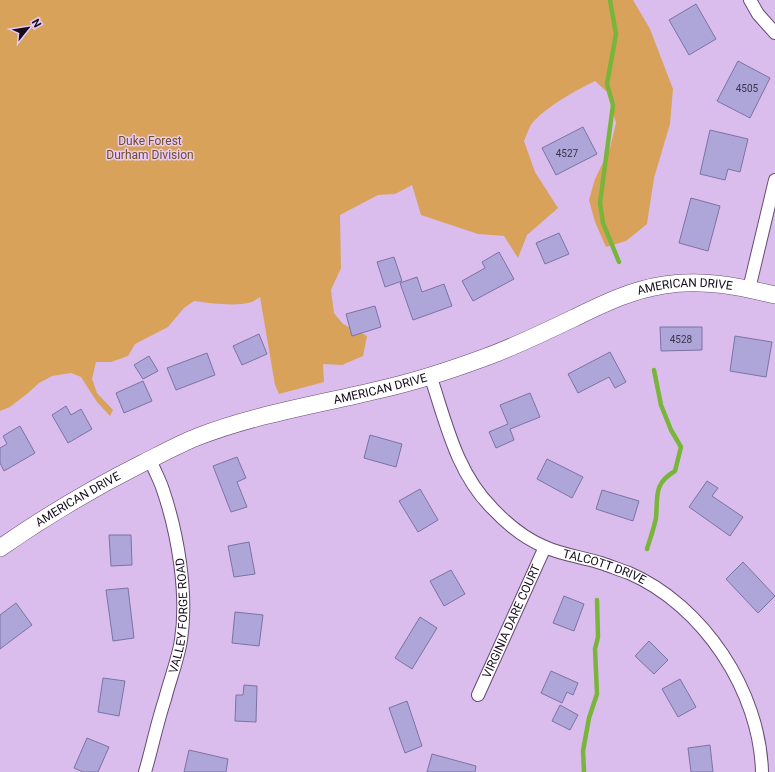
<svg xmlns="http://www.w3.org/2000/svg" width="775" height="772" font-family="Roboto,sans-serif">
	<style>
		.green { fill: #d9a25b }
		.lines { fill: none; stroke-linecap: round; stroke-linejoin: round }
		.stream { stroke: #79b53b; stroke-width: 4.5 }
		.building { fill: #aea6d9; stroke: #7b73a3 }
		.street-casing { stroke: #654b75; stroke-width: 14 }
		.secondary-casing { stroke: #654b75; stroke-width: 18 }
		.street { stroke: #fff; stroke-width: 12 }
		.secondary { stroke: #fff; stroke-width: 17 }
		.labels { text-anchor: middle; stroke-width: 3; stroke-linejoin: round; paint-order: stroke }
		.number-label { font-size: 10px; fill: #3b324b }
		.park-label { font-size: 12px; fill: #714f20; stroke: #e7cafa }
		.street-label { font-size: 12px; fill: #150b1c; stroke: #e7cafa }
	</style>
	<rect width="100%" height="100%" fill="#dabded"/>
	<!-- green -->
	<path class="green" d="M 0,0 L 633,0 L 650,29 L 673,89 L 670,124 L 654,178 L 647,224 L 626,241 L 606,247 L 595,222 L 589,200 L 595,179 L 610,148 L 616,123 L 607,92 L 595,81 C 575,91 549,105 534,121 C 529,126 527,135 524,141 L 535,172 L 558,208 L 527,235 L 518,258 L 504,236 L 478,234 L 421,215 L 412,185 L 395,194 L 378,195 L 340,215 L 341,268 L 331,290 L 334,313 L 343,324 L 367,336 L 363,356 L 342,365 L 323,364 L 324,382 L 279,394 L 275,385 L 260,297 C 257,299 254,301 252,302 C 237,307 209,303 194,301 L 184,308 L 168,327 L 135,344 L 128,356 L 111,362 L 96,362 L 92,379 L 97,393 L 113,410 L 110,416 L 97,402 L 81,377 L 71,373 L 52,376 L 39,383 L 28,393 L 10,407 L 0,411 Z"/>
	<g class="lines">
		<!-- stream -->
		<g class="stream">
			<path d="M 610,0 L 616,34 L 607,84 L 613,105 L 600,203 L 603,223 L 619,262"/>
			<path d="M 647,549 C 650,539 654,528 656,518 C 658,496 653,484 675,471 L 681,447 L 671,430 L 661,405 L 654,370"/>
			<path d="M 584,772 L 583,751 L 589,718 L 597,694 L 595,649 L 598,637 L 597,600"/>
		</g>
	</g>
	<!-- building -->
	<g class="building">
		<path d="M 696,4 L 716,39 L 689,55 L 669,20 Z"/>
		<path d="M 738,61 L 770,78 L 750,118 L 717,101 Z"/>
		<path d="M 583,127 L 597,154 L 556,175 L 542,148 Z"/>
		<path d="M 710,130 L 748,139 L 740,172 L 728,169 L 725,180 L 700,174 Z"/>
		<path d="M 691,198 L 720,206 L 708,251 L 679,243 Z"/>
		<path d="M 559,233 L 569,254 L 545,264 L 536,243 Z"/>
		<path d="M 499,252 L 514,279 L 473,301 L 462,281 L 485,268 L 482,262 Z"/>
		<path d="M 394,257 L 402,281 L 385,287 L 377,262 Z"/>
		<path d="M 417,277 L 422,292 L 444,284 L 452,306 L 413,320 L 400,283 Z"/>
		<path d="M 375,306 L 381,327 L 352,336 L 346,314 Z"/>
		<path d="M 660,327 L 702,327 L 702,350 L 661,351 Z"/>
		<path d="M 259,334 L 267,354 L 242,365 L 233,346 Z"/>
		<path d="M 735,336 L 772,342 L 766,377 L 730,371 Z"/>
		<path d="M 610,352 L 626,382 L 615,388 L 609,377 L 578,393 L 568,374 Z"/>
		<path d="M 207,353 L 215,375 L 176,390 L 167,368 Z"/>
		<path d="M 149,356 L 158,371 L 143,379 L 134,365 Z"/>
		<path d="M 143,381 L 152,401 L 124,413 L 116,393 Z"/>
		<path d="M 530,393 L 540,417 L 510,429 L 514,440 L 496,448 L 489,432 L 508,424 L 500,405 Z"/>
		<path d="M 66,406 L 71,415 L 81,409 L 92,429 L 68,443 L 52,415 Z"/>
		<path d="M 20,426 L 35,453 L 4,471 L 0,463 L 0,448 L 7,444 L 3,436 Z"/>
		<path d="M 370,435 L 402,444 L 396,467 L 364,458 Z"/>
		<path d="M 237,457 L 246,478 L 237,482 L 247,507 L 231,512 L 213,466 Z"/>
		<path d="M 547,459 L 583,477 L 572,498 L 537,479 Z"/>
		<path d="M 707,481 L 718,488 L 712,496 L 743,517 L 730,536 L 689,507 Z"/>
		<path d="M 420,489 L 438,520 L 418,532 L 399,501 Z"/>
		<path d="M 602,490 L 639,501 L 633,521 L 596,509 Z"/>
		<path d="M 109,535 L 131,535 L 132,565 L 111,566 Z"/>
		<path d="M 249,542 L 255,574 L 234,577 L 228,546 Z"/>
		<path d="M 743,562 L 775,596 L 758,613 L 726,579 Z"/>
		<path d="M 451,570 L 465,594 L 444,606 L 430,581 Z"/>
		<path d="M 128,588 L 134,638 L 113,641 L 106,590 Z"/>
		<path d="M 564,596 L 584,604 L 574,631 L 553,623 Z"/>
		<path d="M 16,603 L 32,625 L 0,649 L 0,615 Z"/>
		<path d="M 235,612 L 263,615 L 259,646 L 232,643 Z"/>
		<path d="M 420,617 L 437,628 L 412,669 L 395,658 Z"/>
		<path d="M 649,641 L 668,660 L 654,674 L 635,656 Z"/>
		<path d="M 551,671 L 578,683 L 573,695 L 567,692 L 562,703 L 541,693 Z"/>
		<path d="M 103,678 L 125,681 L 119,716 L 98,712 Z"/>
		<path d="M 680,679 L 696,707 L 678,717 L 662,689 Z"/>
		<path d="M 244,685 L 257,686 L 256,722 L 235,721 L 236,695 L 243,695 Z"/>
		<path d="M 407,701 L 422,746 L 405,753 L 389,708 Z"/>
		<path d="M 560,705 L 578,715 L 570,730 L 552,721 Z"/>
		<path d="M 87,738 L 109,747 L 98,772 L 83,772 L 74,768 Z"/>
		<path d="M 710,745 L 713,772 L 691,772 L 688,748 Z"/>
		<path d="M 189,750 L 228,759 L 226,772 L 184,772 Z"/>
		<path d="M 432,754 L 476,766 L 475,772 L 427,772 Z"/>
	</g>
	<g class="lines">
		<!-- street casing -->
		<g class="street-casing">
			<g id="street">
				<path d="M 750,0 L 758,14 L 775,33"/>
				<path d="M 749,289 L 775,180"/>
				<path id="s1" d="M 430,375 C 446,422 456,472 492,508 C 506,523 526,539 545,547 C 563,555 582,557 601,563 C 610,566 620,570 629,573 C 703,605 760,691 762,772"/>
				<path id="s2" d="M 478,695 L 545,547"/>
				<path id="s3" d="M 145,772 C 152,748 157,723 165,699 C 170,679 178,660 181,640 C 188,594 178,534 163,490 C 160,480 154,470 150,459"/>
			</g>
		</g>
		<!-- secondary casing -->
		<g class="secondary-casing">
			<g id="secondary">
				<path id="s4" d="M 0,548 C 46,516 93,488 143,463 C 159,455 176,446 192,439 C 251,415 316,405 378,390 C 414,382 451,370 486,357 C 516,346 545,332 574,318 C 603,304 631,290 664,285 C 703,279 737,286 775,295"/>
			</g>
		</g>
		<!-- street -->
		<use href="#street" class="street"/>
		<!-- secondary -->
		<use href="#secondary" class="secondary"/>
	</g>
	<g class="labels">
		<!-- number labels -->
		<g class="number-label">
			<text x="747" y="92">4505</text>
			<text x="567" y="157">4527</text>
			<text x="681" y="343">4528</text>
		</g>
		<!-- park labels -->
		<g class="park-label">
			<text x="150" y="145">Duke Forest<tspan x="150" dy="14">Durham Division</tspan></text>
		</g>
		<!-- street labels -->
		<g class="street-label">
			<text dy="4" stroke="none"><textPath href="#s4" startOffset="740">AMERICAN DRIVE</textPath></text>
			<text dy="4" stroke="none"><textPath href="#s4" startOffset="416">AMERICAN DRIVE</textPath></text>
			<text dy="4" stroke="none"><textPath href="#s4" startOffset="92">AMERICAN DRIVE</textPath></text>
			<text dy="4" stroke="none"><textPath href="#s1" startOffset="277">TALCOTT DRIVE</textPath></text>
			<text dy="4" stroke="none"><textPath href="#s3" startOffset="161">VALLEY FORGE ROAD</textPath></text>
			<text dy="4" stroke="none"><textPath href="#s2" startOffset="81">VIRGINIA DARE COURT</textPath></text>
		</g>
	</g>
	<!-- north arrow -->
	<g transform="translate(28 28) rotate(60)" stroke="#e7cafa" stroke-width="3" paint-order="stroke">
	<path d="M0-3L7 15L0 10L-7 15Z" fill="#150b1c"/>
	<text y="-6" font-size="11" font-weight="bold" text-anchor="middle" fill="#150b1c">N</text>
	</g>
</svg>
